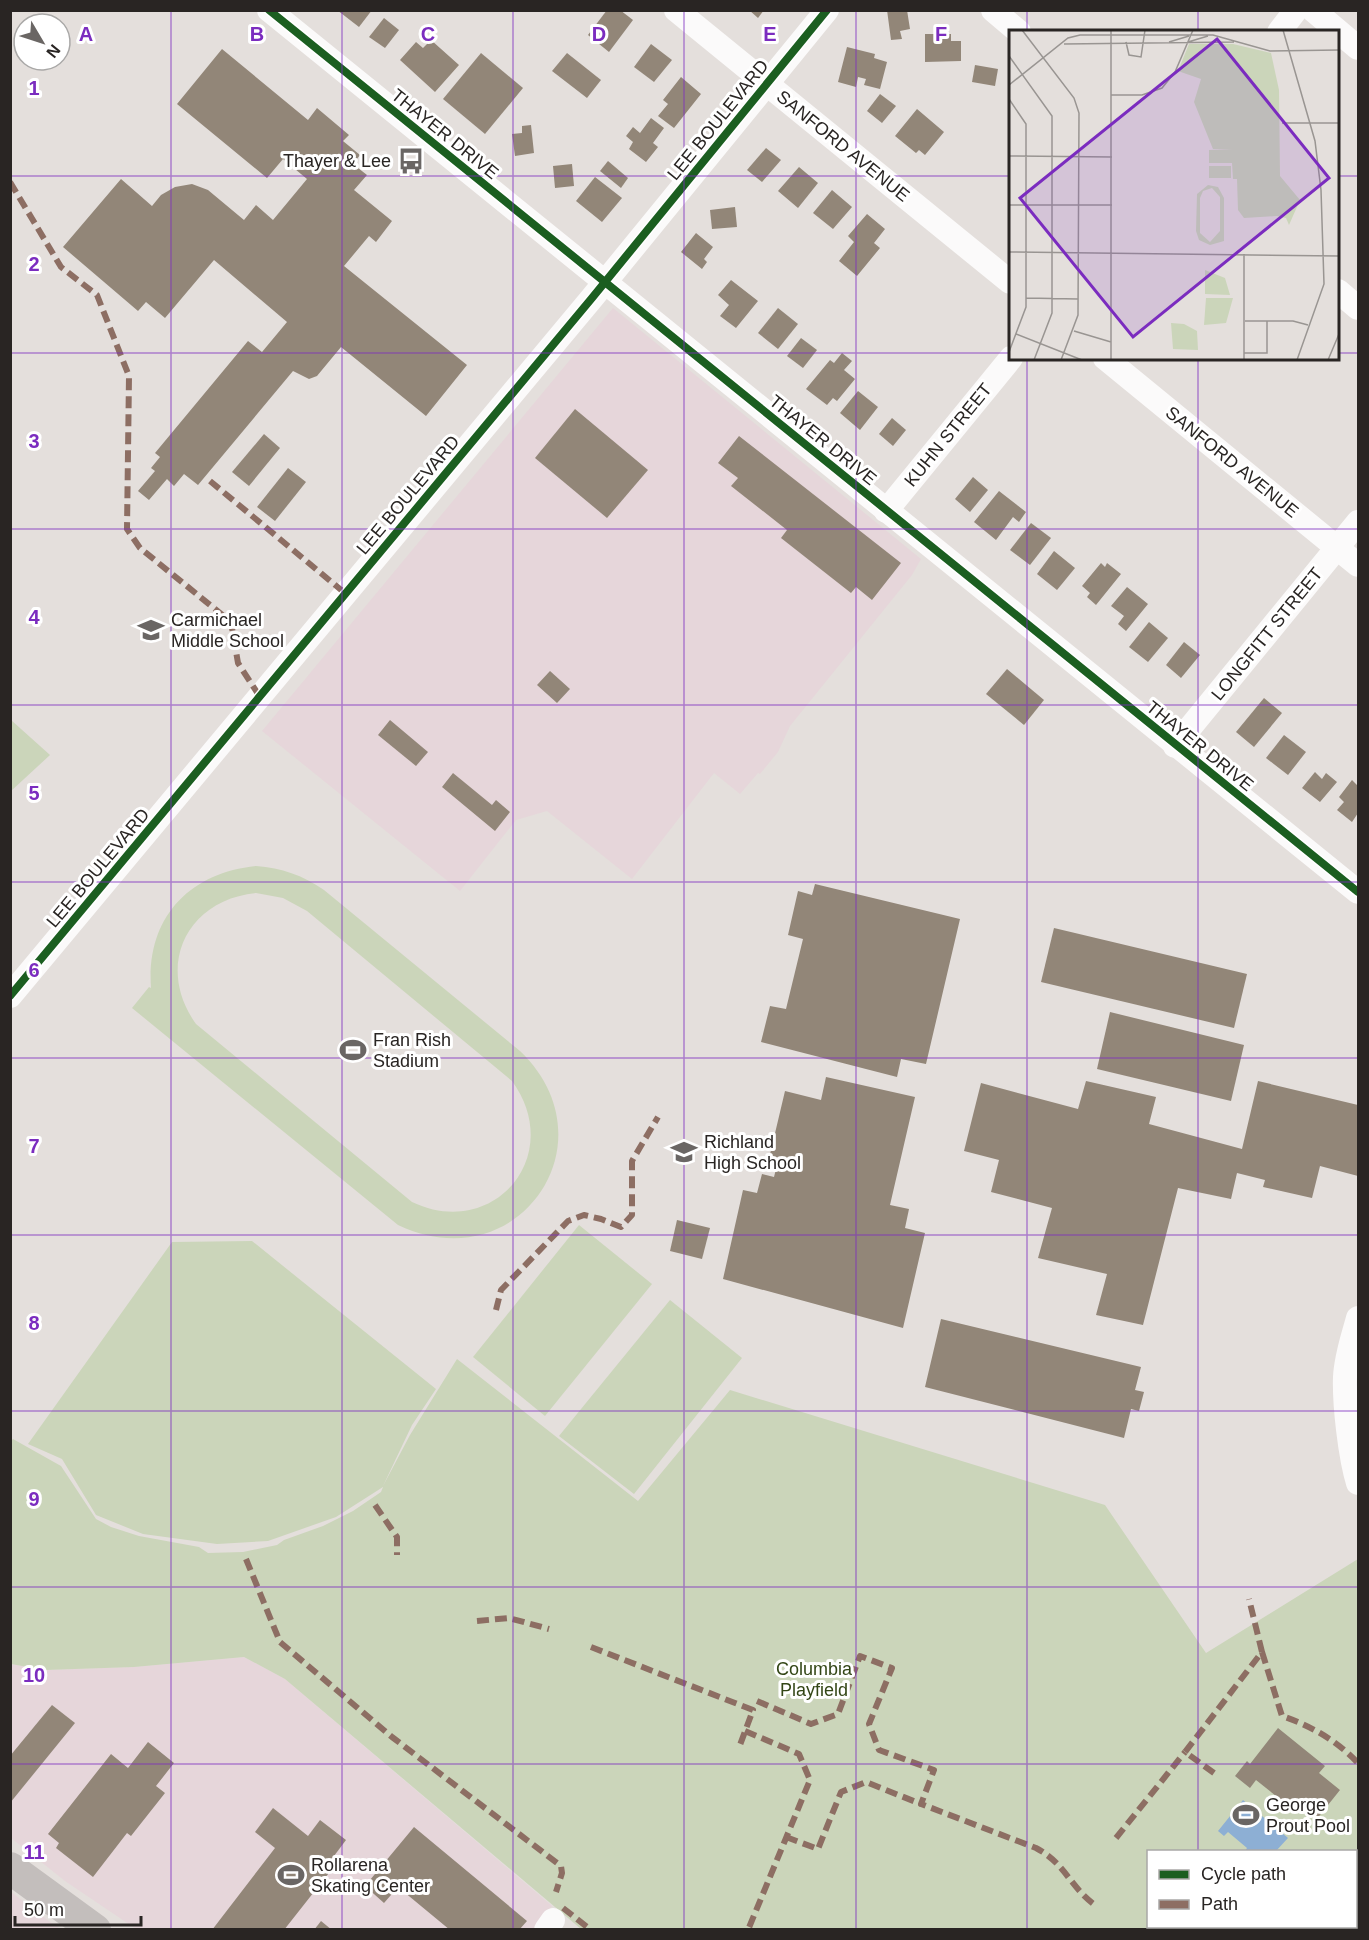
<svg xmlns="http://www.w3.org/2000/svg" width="1369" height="1940" font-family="Arial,sans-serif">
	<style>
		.commercial { fill: #e6d6da }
		.green { fill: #cbd5ba; fill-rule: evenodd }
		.water { fill: #8dafd4 }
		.building { fill: #928678 }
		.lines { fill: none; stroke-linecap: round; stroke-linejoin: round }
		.minor { stroke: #fbfafa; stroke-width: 24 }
		.major { stroke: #c3bebc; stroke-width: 32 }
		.quiet { stroke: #8d6e63; stroke-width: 6; stroke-dasharray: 12 6; stroke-linecap: butt }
		.cycleway-casing { stroke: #fff; stroke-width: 11 }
		.cycleway { stroke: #1b5e20; stroke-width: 8 }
		.grid { fill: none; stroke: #7b2cbf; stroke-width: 1.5; stroke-opacity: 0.55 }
		.labels { text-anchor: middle; stroke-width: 6; stroke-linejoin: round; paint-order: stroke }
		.street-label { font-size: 18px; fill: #292523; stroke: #fff }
		.poi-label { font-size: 18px; fill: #292523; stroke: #fff; text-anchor: start }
		.park-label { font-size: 18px; fill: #334616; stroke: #fff }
		.inset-road { fill: none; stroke: #999592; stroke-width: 1.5 }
		.view { fill: #7b2cbf; fill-opacity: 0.15; stroke: #7b2cbf; stroke-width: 3 }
		.inset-edge { fill: none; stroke: #292523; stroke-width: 3 }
		.grid-label { font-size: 20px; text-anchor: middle; font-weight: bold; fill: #7b2cbf; stroke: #fff; stroke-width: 6; stroke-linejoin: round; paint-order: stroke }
	</style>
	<rect width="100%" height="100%" fill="#e4dfdc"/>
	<!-- commercial -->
	<g class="commercial">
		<path d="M 613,308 L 921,559 L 912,575 L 790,726 L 778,752 L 760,774 L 758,773 L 740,794 L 714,773 L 632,879 L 547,811 L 516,820 L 460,891 L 262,731 Z"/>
		<path d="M 244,1657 L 285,1679 L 552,1906 L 534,1929 L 136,1929 L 65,1881 L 11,1838 L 10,1664 L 45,1670 L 134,1667 Z"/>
		<path d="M 11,1892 L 50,1922 L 61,1929 L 11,1929 Z"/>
	</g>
	<!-- green -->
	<g class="green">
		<path d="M 11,720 L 50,755 L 11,791 L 10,791 Z"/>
		<path d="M 256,866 C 282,868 302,875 324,890 L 520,1051 C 615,1142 518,1282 398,1225 L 132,1008 L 149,987 L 151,988 C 146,919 188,873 256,866 ZM 256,893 L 283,898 L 307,911 L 512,1081 C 566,1155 494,1241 412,1202 L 196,1024 C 155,967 186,900 256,893 Z"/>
		<path d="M 579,1225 L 652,1284 L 545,1416 L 473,1357 Z"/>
		<path d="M 252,1241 L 436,1389 L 412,1425 L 383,1486 L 410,1435 L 457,1359 L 638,1501 L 730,1390 L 1105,1505 L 1206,1653 L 1358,1559 L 1358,1901 L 1356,1905 L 1356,1852 L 1148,1852 L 1148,1926 L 1338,1927 L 1335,1930 L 581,1929 L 285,1679 L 244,1657 L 134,1667 L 45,1670 L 11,1664 L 10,1442 L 13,1439 L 61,1466 L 96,1519 L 111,1527 L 139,1536 L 199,1547 L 208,1553 L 243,1552 L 277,1545 L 284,1540 L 323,1526 L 353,1511 L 381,1492 L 383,1487 L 336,1517 L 268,1541 L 217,1544 L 143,1534 L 96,1515 L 62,1459 L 28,1444 L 172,1242 Z"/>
		<path d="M 670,1300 L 742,1358 L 634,1494 L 559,1436 Z"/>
	</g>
	<!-- water -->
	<path class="water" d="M 1243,1800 L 1288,1838 L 1276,1851 L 1245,1851 L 1247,1848 L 1228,1832 L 1224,1836 L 1218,1831 Z"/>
	<!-- building -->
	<g class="building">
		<path d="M 337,10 L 372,10 L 359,27 Z"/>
		<path d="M 607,10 L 620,10 L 633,20 L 609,52 L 588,35 Z"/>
		<path d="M 749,10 L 764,10 L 758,18 Z"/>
		<path d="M 887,10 L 907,10 L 910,29 L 900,31 L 902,39 L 891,40 Z"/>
		<path d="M 384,18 L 399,30 L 385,48 L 369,37 Z"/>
		<path d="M 925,34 L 951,34 L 951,41 L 961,41 L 961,61 L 925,62 Z"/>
		<path d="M 431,40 L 459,65 L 435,92 L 400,60 L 416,42 L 423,48 Z"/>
		<path d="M 651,44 L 672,60 L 654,82 L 634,67 Z"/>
		<path d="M 847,47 L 875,54 L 874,58 L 887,62 L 880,89 L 864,85 L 866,79 L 858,77 L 856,87 L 838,82 Z"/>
		<path d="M 222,49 L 308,120 L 317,108 L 349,135 L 343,141 L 360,155 L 353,164 L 367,175 L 354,190 L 392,221 L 376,242 L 369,236 L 344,266 L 467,365 L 426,416 L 341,347 L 317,376 L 309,379 L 293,371 L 198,485 L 184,474 L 174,486 L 167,479 L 149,500 L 138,491 L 155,471 L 151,468 L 160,457 L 155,453 L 248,341 L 262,352 L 287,322 L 214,260 L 165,318 L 146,302 L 138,311 L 63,247 L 121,179 L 152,206 L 161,195 L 175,187 L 192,184 L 208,190 L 244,220 L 256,205 L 273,220 L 307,179 L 283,159 L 267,178 L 177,104 Z"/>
		<path d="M 481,53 L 523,88 L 485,134 L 443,99 Z"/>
		<path d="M 567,53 L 601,80 L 587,98 L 552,71 Z"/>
		<path d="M 975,65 L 998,69 L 995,86 L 972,82 Z"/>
		<path d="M 681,77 L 701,94 L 674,128 L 658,116 L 668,104 L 663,100 Z"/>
		<path d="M 880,94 L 896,106 L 882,123 L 867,111 Z"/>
		<path d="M 917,109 L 944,132 L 925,155 L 919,150 L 916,153 L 895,136 Z"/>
		<path d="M 651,118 L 664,128 L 653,143 L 658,147 L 646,162 L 629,149 L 633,142 L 626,136 L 633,127 L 640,133 Z"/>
		<path d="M 531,125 L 534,153 L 515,156 L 512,134 L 522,133 L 522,126 Z"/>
		<path d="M 766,148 L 781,160 L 762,182 L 747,170 Z"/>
		<path d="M 608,161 L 628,178 L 621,188 L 600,171 Z"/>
		<path d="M 572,164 L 574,186 L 555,188 L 553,166 Z"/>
		<path d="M 799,167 L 818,183 L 798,208 L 778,191 Z"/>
		<path d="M 595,177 L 622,198 L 602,222 L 576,201 Z"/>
		<path d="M 832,190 L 852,207 L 833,229 L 813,213 Z"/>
		<path d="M 735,207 L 737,227 L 712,229 L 710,210 Z"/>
		<path d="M 867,214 L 885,229 L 874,243 L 880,248 L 857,276 L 839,261 L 854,242 L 848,236 Z"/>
		<path d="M 696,233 L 713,247 L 704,259 L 707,262 L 702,269 L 681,252 Z"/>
		<path d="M 731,280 L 758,301 L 736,328 L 720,316 L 729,305 L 718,295 Z"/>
		<path d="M 778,308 L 798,324 L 778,349 L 758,333 Z"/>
		<path d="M 801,338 L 817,350 L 803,368 L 787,356 Z"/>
		<path d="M 842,353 L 852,361 L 844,370 L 855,379 L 837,401 L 833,398 L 827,405 L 806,389 L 830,360 L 834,363 Z"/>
		<path d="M 858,391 L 878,407 L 860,430 L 840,413 Z"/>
		<path d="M 575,409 L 648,470 L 607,518 L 535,458 Z"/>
		<path d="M 892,418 L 906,430 L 893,446 L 879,434 Z"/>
		<path d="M 264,434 L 280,448 L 249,486 L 232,472 Z"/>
		<path d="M 739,436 L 901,563 L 872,600 L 856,587 L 851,593 L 781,538 L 787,530 L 731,486 L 738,478 L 718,463 Z"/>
		<path d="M 288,468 L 306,482 L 275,521 L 257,507 Z"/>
		<path d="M 973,477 L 988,490 L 970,512 L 955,499 Z"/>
		<path d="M 999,491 L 1026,512 L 1019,522 L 1013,517 L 996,540 L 974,522 Z"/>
		<path d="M 1031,523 L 1051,538 L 1030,565 L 1010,550 Z"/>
		<path d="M 1054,551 L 1075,568 L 1057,590 L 1037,574 Z"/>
		<path d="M 1101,563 L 1105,567 L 1107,563 L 1121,574 L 1096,605 L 1087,597 L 1090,593 L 1082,586 Z"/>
		<path d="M 1127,587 L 1148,604 L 1126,631 L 1118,624 L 1124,616 L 1111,606 Z"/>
		<path d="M 1149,622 L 1168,638 L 1148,662 L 1129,647 Z"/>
		<path d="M 1184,642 L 1200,655 L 1181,678 L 1166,665 Z"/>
		<path d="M 1007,669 L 1044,700 L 1024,725 L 986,694 Z"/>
		<path d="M 550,671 L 570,689 L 557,703 L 537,685 Z"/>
		<path d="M 1264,698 L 1282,713 L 1254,747 L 1236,732 Z"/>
		<path d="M 390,720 L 428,752 L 416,766 L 378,735 Z"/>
		<path d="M 1284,735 L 1306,752 L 1288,775 L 1266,758 Z"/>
		<path d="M 1315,772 L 1322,779 L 1326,773 L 1337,782 L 1320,802 L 1302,788 Z"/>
		<path d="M 453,773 L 492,805 L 496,800 L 510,812 L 495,831 L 442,787 Z"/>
		<path d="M 1352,780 L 1358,786 L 1358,813 L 1352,822 L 1337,810 L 1344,802 L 1339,797 Z"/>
		<path d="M 815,884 L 960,919 L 926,1064 L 901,1059 L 897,1077 L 761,1042 L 770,1006 L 786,1009 L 803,939 L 788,935 L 798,891 L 812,895 Z"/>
		<path d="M 1054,928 L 1247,974 L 1234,1028 L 1041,982 Z"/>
		<path d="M 1110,1012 L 1244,1045 L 1231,1101 L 1097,1069 Z"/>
		<path d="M 826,1077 L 915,1097 L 890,1205 L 909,1209 L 905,1228 L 925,1233 L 903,1328 L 723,1279 L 743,1190 L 757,1193 L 762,1174 L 774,1177 L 776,1169 L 767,1167 L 785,1091 L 821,1100 Z"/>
		<path d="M 1086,1081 L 1156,1097 L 1149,1124 L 1242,1149 L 1258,1081 L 1358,1105 L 1358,1176 L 1320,1166 L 1312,1198 L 1263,1187 L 1265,1180 L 1237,1173 L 1231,1199 L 1178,1188 L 1143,1325 L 1096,1315 L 1107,1274 L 1038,1258 L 1052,1208 L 991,1192 L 999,1160 L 964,1151 L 981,1083 L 1078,1109 Z"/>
		<path d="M 677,1220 L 710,1228 L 702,1259 L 670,1251 Z"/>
		<path d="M 941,1319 L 1141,1367 L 1135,1390 L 1144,1392 L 1139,1411 L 1131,1409 L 1124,1438 L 925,1387 Z"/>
		<path d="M 52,1705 L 75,1723 L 10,1803 L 10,1756 Z"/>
		<path d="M 1278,1728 L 1325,1766 L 1319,1773 L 1340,1790 L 1316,1820 L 1295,1804 L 1291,1808 L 1256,1780 L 1250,1788 L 1235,1776 L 1247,1761 L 1250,1764 Z"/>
		<path d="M 148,1742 L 174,1763 L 156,1786 L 165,1793 L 131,1836 L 127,1833 L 93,1877 L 56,1848 L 59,1843 L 48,1834 L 111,1754 L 128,1768 Z"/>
		<path d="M 273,1808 L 308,1836 L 320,1820 L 346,1840 L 331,1860 L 336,1864 L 284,1930 L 212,1930 L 275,1848 L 255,1832 Z"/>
		<path d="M 414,1827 L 527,1921 L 519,1930 L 450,1930 L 398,1887 L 384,1903 L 365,1886 Z"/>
		<path d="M 321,1921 L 332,1930 L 314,1930 Z"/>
	</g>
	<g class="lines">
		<!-- minor -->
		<g class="minor">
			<path d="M 269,10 L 1358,892"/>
			<path d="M 676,10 L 1010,282"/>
			<path d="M 993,10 L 1019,32"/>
			<path d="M 1313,10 L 1358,48"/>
			<path d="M 1279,32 L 1296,10"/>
			<path d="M 1338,291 L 1358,308"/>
			<path d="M 1105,358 L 1358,565"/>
			<path d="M 886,511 L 1011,358"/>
			<path d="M 1175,746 L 1358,522"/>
			<path d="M 10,996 L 592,298 L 827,10"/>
			<path d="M 1358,1318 C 1353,1337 1346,1356 1345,1377 C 1344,1404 1350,1457 1358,1483"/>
			<path d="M 546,1930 L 553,1920"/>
		</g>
		<!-- major -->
		<g class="major">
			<path d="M 10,1868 L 95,1930"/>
			<path d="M 1356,1924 L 1358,1921"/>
		</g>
		<!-- quiet -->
		<g class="quiet">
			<path d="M 10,182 L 61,267 L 97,295 L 129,376 L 127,529 L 140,548 L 231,622 L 238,663 L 260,697"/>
			<path d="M 210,481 L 346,594"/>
			<path d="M 496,1310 L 501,1290 L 568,1221 L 584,1215 L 601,1219 L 621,1227 L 632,1215 L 632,1161 L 658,1117"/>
			<path d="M 375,1505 L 397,1537 L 397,1555"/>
			<path d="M 246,1559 L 280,1642 L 392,1737 L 561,1866 L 562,1873 L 556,1892"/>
			<path d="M 477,1621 L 509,1618 L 549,1629"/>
			<path d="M 591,1647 L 753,1710 L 740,1745"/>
			<path d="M 1262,1652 L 1282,1716 C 1311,1726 1336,1740 1358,1763"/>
			<path d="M 757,1701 L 811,1724 L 838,1714 L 860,1656 L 892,1668 L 869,1724 L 879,1750 L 934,1770 L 921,1804 L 1036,1848 C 1066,1864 1069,1886 1095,1905"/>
			<path d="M 745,1731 L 799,1754 L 810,1780 L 748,1930"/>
			<path d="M 1214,1773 L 1185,1752 L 1262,1652 L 1249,1599"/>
			<path d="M 786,1837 L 818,1849 L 841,1792 L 866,1782 L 921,1804"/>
			<path d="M 1116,1838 L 1185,1752"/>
			<path d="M 563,1908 L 591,1930"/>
		</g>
		<!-- cycleway casing -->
		<g class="cycleway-casing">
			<g id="cycleway">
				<path d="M 269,10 L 1358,892"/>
				<path d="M 10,996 L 592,298 L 827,10"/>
			</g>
		</g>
		<!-- cycleway -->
		<use href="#cycleway" class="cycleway"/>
	</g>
	<!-- grid -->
	<path class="grid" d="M 171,10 L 171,1930M 342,10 L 342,1930M 513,10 L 513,1930M 684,10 L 684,1930M 856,10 L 856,1930M 1027,10 L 1027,32M 1198,10 L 1198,32M 10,176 L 1010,176M 1338,176 L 1358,176M 10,353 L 1010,353M 1338,353 L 1358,353M 1027,358 L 1027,1930M 1198,358 L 1198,1852M 10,529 L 1358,529M 10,705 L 1358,705M 10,882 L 1358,882M 10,1058 L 1358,1058M 10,1235 L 1358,1235M 10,1411 L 1358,1411M 10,1587 L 1358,1587M 10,1764 L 1358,1764M 1198,1926 L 1198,1930"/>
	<!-- icons -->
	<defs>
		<g id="bus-bare" transform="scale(2.07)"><path d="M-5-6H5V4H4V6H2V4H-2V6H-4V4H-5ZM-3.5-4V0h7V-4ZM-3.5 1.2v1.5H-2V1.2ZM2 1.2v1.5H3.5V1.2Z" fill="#6a6664" stroke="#fff" stroke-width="2.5" paint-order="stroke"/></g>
		<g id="school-bare" transform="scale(2.07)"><path d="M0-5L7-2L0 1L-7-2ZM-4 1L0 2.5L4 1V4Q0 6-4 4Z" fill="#6a6664" stroke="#fff" stroke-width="2.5" paint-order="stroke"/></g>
		<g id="stadium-bare" transform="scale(2.07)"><path d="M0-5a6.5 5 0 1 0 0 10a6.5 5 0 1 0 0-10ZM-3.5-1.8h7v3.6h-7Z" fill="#6a6664" stroke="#fff" stroke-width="2.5" paint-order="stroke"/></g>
	</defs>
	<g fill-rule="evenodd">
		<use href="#bus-bare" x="411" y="161"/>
		<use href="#school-bare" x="151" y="630"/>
		<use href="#stadium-bare" x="353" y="1050"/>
		<use href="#school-bare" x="684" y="1152"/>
		<use href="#stadium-bare" x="1246" y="1815"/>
		<use href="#stadium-bare" x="291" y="1875"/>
	</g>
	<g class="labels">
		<!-- street labels -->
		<g class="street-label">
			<text transform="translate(718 120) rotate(-51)" y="6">LEE BOULEVARD</text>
			<text transform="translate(445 134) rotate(39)" y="6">THAYER DRIVE</text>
			<text transform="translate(843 146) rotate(39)" y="6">SANFORD AVENUE</text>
			<text transform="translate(948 435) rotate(-51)" y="6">KUHN STREET</text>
			<text transform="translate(823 440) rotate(39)" y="6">THAYER DRIVE</text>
			<text transform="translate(1232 462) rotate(39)" y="6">SANFORD AVENUE</text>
			<text transform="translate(408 495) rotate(-50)" y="6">LEE BOULEVARD</text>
			<text transform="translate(1267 634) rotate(-51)" y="6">LONGFITT STREET</text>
			<text transform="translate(1200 746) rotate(39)" y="6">THAYER DRIVE</text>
			<text transform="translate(98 868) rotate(-50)" y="6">LEE BOULEVARD</text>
		</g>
		<!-- poi labels -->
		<g class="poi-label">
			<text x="391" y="167" text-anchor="end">Thayer &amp; Lee</text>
			<text x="171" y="626">Carmichael<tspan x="171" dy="21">Middle School</tspan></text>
			<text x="373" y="1046">Fran Rish<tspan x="373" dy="21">Stadium</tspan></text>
			<text x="704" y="1148">Richland<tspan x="704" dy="21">High School</tspan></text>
			<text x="1266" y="1811">George<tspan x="1266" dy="21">Prout Pool</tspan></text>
			<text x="311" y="1871">Rollarena<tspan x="311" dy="21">Skating Center</tspan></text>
		</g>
		<!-- park labels -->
		<g class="park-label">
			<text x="814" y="1675">Columbia<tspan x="814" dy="21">Playfield</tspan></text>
		</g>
	</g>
	<!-- overview -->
	<g transform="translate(1009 30)">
		<rect width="330" height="330" fill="#e4dfdc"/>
		<path d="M 180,14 L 224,14 L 262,23 L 270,60 L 271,146 L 291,170 L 280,195 L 277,188 L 268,186 L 235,188 L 229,180 L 228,149 L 224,149 L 223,133 L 200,133 L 200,120 L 223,119 L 204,119 L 185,72 L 192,49 L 169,41 ZM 200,136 L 222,136 L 222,148 L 200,148 ZM 199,155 L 209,157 L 215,168 L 215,211 L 201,215 L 190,210 L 187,201 L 188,164 ZM 203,158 L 211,167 L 211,201 L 201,212 L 191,203 L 191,168 L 194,161 ZM 196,240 L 216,248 L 221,265 L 196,264 ZM 197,268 L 224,268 L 217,293 L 195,295 ZM 162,293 L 175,294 L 188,301 L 189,320 L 164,319 Z" fill="#cbd5ba" fill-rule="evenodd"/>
		<path class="inset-road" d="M 13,0 L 65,68 L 70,83 L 69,285 L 52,330M 102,0 L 102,330M 274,0 L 306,111 L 312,160 L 315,254 L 288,330M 117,12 L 120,25 L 132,27 L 136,0M 160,12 L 180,6M 179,12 L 199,6M 55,14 L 225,12M 0,26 L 43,86 L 43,283 L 25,330M 0,55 L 59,8 L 71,5 L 204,5 L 261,21 L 330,20M 102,65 L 133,65 L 153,58 L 166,42 L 184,0M 0,69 L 17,94 L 17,277 L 0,322M 273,93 L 330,93M 0,126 L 103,127M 0,175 L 103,175M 0,222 L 330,226M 235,224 L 235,330M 17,268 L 69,269M 236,291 L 284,291 L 299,295M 65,301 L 102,312M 7,304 L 73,330M 235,323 L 258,323 L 258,291M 319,330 L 330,304"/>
		<path class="view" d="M 208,9 L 320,148 L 124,307 L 11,168 Z"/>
		<rect width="330" height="330" class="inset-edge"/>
	</g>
	<g class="grid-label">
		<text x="86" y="41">A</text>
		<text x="257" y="41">B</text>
		<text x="428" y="41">C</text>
		<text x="599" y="41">D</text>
		<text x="770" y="41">E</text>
		<text x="941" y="41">F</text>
		<text x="34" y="95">1</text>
		<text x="34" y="271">2</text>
		<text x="34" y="448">3</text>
		<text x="34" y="624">4</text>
		<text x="34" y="800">5</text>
		<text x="34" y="977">6</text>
		<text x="34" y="1153">7</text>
		<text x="34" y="1330">8</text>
		<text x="34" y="1506">9</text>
		<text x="34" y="1682">10</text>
		<text x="34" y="1859">11</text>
	</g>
	<!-- border -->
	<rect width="1369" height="1940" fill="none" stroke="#292523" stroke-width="24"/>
	<!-- legend -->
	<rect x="1147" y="1850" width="210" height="78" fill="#ffffff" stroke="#a9a8a7" stroke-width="1.5"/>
	<rect x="1159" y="1870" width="30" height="9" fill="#1b5e20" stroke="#a9a8a7" stroke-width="1.5"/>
	<text x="1201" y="1880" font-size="18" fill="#292523">Cycle path</text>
	<rect x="1159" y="1900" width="30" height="9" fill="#8d6e63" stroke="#a9a8a7" stroke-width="1.5"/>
	<text x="1201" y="1910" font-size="18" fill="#292523">Path</text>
	<!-- north arrow -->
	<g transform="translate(42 42) rotate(129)"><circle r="28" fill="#ffffff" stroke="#a9a8a7" stroke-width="1.5"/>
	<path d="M0-4.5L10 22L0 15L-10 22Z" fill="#6a6664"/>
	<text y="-9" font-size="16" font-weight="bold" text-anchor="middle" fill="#292523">N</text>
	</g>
	<!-- scale -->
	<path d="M15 1916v9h126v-9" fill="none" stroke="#292523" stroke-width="3"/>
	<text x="24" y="1916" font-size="18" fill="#292523" stroke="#ffffff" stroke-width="4.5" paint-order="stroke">50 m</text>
</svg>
